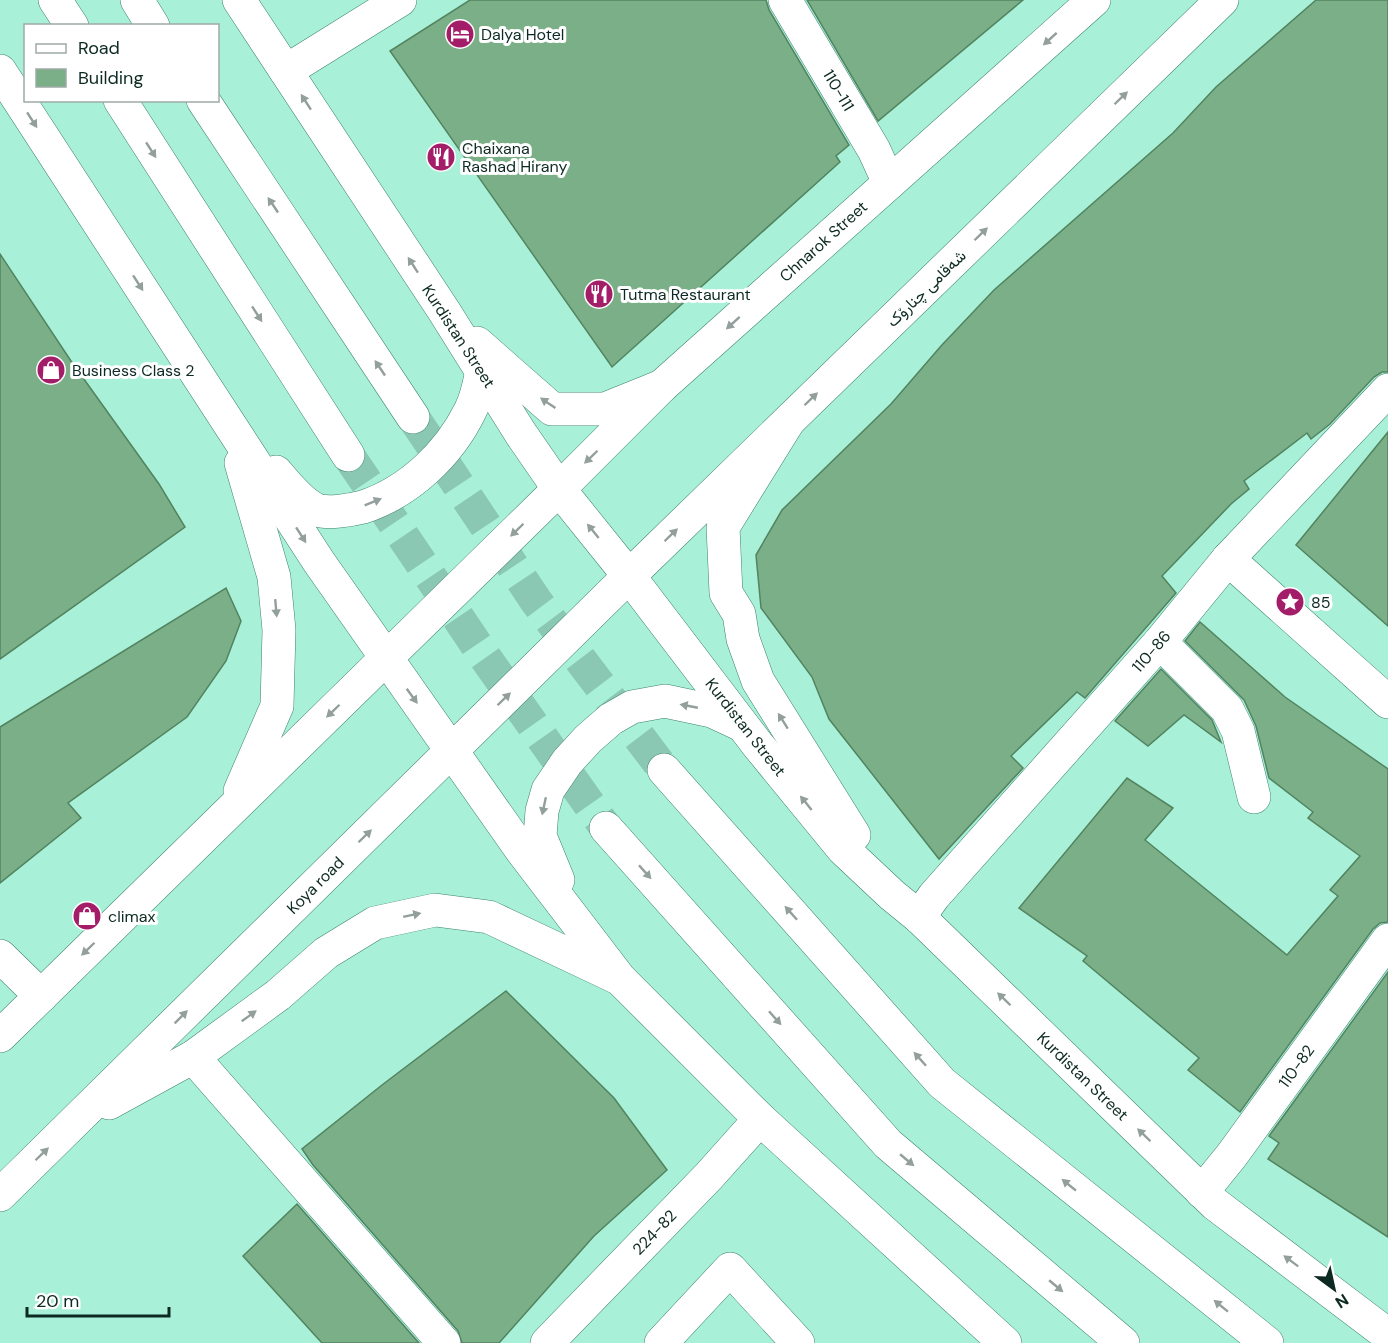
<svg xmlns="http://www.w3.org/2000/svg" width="1388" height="1343" font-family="'DM Sans',Vazirmatn,sans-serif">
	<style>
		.building { fill: #7baf88; stroke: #51845f; stroke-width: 1.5 }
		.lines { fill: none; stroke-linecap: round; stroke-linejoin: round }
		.highway-tunnel { stroke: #8ac8b4; stroke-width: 33; stroke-dasharray: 33 16; stroke-linecap: butt }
		.minor-casing { stroke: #3c836e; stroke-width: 34 }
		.major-casing { stroke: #3c836e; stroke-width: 34 }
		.highway-casing { stroke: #3c836e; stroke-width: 34 }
		.minor { stroke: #fff; stroke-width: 33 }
		.major { stroke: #fff; stroke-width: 33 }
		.highway { stroke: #fff; stroke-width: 33 }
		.oneway { fill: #929f9c }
		.labels { text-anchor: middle; stroke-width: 6; stroke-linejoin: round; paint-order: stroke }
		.poi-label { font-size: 16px; fill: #0c2a22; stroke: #fff; text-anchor: start }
		.street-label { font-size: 16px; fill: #0c2a22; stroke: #fff }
	</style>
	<rect width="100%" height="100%" fill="#a9f0d9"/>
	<!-- building -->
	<g class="building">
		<path d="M 470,0 L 766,0 L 769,10 L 849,145 L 836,156 L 840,162 L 612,367 L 390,51 Z"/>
		<path d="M 807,0 L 1023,0 L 878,121 Z"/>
		<path d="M 1316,0 L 1388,0 L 1388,372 L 1382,372 L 1374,377 L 1330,424 L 1311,439 L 1307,433 L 1244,481 L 1249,489 L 1231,504 L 1162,576 L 1176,593 L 1085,698 L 1077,692 L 1011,756 L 1023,768 L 939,859 L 829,719 L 812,677 L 761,608 L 756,555 L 782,510 L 891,404 L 941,346 L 994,290 L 1173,133 L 1216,87 Z"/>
		<path d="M 0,254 L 71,361 L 159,484 L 185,527 L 0,659 Z"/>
		<path d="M 1388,432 L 1388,626 L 1296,545 Z"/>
		<path d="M 226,588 L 241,621 L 226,661 L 187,717 L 68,803 L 81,818 L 0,883 L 0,727 Z"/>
		<path d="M 1200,622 L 1285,697 L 1388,769 L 1388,922 L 1380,923 L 1373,929 L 1240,1112 L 1188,1070 L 1199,1058 L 1083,961 L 1087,956 L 1019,908 L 1127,778 L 1173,808 L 1145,840 L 1287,955 L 1338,896 L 1330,890 L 1360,856 L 1308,818 L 1313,812 L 1269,778 L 1256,726 L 1244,700 L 1185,641 Z"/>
		<path d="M 1161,669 L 1212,720 L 1221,742 L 1184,715 L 1148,746 L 1115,721 Z"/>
		<path d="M 1388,972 L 1388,1237 L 1268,1159 L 1279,1143 L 1269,1136 Z"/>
		<path d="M 506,991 L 614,1098 L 667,1170 L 594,1236 L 499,1343 L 462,1343 L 458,1331 L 313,1165 L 302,1149 L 382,1085 Z"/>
		<path d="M 297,1204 L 419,1343 L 322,1343 L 243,1256 Z"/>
	</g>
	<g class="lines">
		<!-- highway-tunnel -->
		<g class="highway-tunnel">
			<path d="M 413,417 L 536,601 L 664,770"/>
			<path d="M 348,455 L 482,653 L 606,828"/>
		</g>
		<!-- minor casing -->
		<g class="minor-casing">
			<g id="minor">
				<path d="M 785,0 L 874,150 L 889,183"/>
				<path d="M 286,71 L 400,0"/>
				<path d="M 1228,559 L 1388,702"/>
				<path d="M 1160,642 L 1227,709 L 1238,731 L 1254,797"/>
				<path d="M 919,917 L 934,896 L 1160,642 L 1228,559 L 1388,390"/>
				<path d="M 0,956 L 41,996"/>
				<path d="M 193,1057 L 444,1343"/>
				<path d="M 1202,1192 L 1232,1155 L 1388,940"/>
				<path d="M 547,1343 L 709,1176 L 760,1119"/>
				<path d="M 661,1343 L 730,1269 L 798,1343"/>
			</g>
		</g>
		<!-- major casing -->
		<g class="major-casing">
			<g id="major">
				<path d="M 559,489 L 662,386 L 1094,0"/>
				<path d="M 629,576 L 1222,0"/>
			</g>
		</g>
		<!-- highway casing -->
		<g class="highway-casing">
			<g id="highway">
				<path d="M 55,0 L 72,26"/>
				<path d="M 137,0 L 153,26"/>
				<path d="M 239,0 L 444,311 L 521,434 L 559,489 L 629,576 L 757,744 L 843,849 L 892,895 L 919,917 L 1215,1204 L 1388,1335"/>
				<path d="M 0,71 L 319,562 L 522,851 L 620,979 L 760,1119 L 1005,1343"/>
				<path d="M 120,100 L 348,455"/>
				<path d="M 203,100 L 413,417"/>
				<path d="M 477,343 L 552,409 L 605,409 L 662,386"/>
				<path d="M 788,422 L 723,527 L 726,593 L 739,614 L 743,639 L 758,681 L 854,835"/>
				<path d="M 276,472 C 286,484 302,504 317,510 C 328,514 351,510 363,507 C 409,492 449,454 470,411 C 477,398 479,384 482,371"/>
				<path d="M 664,770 L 942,1083 L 1267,1343"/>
				<path d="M 240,791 L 277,706 L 279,630 L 274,577 L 241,463"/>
				<path d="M 606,828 L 888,1144 L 1123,1343"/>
				<path d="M 558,880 L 540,836 L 542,811 L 548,790 L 567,762 L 588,739 L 611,719 L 632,707 L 665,701 L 712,711 L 742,725"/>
				<path d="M 0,1036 L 559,489"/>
				<path d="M 109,1103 L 193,1057 L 278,995 L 326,953 L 375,923 L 435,910 L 489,917 L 616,977"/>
				<path d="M 0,1195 L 629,576"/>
			</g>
		</g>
		<!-- minor -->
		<use href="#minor" class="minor"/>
		<!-- major -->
		<use href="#major" class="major"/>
		<!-- highway -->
		<use href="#highway" class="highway"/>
	</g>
	<!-- one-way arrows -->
	<defs><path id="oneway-solid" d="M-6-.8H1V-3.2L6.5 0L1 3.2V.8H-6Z" transform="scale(1.5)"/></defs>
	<g class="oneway">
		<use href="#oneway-solid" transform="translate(1050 39) rotate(138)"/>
		<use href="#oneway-solid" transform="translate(1121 98) rotate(-44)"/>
		<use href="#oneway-solid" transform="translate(306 102) rotate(-123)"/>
		<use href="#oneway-solid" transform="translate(32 120) rotate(57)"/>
		<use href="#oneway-solid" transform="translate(151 150) rotate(57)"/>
		<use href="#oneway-solid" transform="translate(273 205) rotate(-124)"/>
		<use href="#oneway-solid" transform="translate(981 234) rotate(-44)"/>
		<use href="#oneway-solid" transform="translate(413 265) rotate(-123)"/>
		<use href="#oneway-solid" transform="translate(138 283) rotate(57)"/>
		<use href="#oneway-solid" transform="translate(257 314) rotate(57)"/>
		<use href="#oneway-solid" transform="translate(733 323) rotate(138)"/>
		<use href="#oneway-solid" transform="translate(380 368) rotate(-124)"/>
		<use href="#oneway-solid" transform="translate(811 399) rotate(-44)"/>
		<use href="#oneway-solid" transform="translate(548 403) rotate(-146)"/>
		<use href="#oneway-solid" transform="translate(591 457) rotate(136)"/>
		<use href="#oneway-solid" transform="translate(373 502) rotate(-22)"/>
		<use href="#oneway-solid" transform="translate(517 530) rotate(136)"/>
		<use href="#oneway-solid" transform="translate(593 531) rotate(-129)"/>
		<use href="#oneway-solid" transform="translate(301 535) rotate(57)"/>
		<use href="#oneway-solid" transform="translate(671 535) rotate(-44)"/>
		<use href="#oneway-solid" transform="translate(276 608) rotate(85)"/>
		<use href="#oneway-solid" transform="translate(412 696) rotate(54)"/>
		<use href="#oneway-solid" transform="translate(504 699) rotate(-44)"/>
		<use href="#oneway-solid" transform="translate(689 706) rotate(-169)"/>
		<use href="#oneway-solid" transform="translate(333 711) rotate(136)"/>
		<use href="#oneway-solid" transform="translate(783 721) rotate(-122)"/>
		<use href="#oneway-solid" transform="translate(806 803) rotate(-129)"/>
		<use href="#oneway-solid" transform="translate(544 806) rotate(102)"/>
		<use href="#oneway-solid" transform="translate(365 836) rotate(-44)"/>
		<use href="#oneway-solid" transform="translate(645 872) rotate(48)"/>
		<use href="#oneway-solid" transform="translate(791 913) rotate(-132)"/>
		<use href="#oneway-solid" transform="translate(412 915) rotate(-12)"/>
		<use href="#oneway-solid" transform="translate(88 949) rotate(136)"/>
		<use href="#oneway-solid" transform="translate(1004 999) rotate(-136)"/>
		<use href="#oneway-solid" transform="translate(249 1016) rotate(-36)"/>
		<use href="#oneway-solid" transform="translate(181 1017) rotate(-45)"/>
		<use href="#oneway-solid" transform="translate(775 1018) rotate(48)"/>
		<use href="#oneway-solid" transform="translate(920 1059) rotate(-132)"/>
		<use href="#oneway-solid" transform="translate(1144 1135) rotate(-136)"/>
		<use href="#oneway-solid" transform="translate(42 1154) rotate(-44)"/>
		<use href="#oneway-solid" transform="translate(907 1160) rotate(40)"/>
		<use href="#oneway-solid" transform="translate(1069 1185) rotate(-141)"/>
		<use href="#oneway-solid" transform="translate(1291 1261) rotate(-143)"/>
		<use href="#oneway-solid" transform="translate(1056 1286) rotate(40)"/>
		<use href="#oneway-solid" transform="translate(1221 1306) rotate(-141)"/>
	</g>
	<!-- icons -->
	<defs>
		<g id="hotel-disc" transform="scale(1.5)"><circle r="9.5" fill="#a31d69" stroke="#fff"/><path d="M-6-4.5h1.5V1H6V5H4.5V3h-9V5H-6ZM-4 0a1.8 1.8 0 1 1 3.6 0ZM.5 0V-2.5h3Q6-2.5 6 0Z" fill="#fff"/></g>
		<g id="restaurant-disc" transform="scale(1.5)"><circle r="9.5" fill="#a31d69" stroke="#fff"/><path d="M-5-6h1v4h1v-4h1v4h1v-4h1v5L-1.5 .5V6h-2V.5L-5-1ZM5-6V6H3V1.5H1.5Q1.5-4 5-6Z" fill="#fff"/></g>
		<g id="shop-disc" transform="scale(1.5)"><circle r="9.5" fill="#a31d69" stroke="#fff"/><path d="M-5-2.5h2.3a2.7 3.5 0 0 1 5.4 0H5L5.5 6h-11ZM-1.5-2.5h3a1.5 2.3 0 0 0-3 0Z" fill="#fff"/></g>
		<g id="sight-disc" transform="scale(1.5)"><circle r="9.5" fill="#a31d69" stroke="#fff"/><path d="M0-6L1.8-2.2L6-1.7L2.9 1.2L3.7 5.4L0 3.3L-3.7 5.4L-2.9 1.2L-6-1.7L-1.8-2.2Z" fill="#fff"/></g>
	</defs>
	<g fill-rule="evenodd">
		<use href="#hotel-disc" x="460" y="34"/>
		<use href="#restaurant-disc" x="441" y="157"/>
		<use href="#restaurant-disc" x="599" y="294"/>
		<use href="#shop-disc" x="51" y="370"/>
		<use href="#sight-disc" x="1290" y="602"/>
		<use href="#shop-disc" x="87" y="916"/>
	</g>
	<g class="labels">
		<!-- poi labels -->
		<g class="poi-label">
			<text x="481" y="40">Dalya Hotel</text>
			<text x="462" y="154">Chaixana<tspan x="462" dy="18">Rashad Hirany</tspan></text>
			<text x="620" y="300">Tutma Restaurant</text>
			<text x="72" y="376">Business Class 2</text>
			<text x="1311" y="608">85</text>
			<text x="108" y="922">climax</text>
		</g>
		<!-- street labels -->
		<g class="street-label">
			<text transform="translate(839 90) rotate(59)" y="6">110-111</text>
			<text transform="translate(823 241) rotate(-42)" y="6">Chnarok Street</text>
			<text transform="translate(926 288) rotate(-44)" y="6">شەقامی چنارۆک</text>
			<text transform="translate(459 336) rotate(57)" y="6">Kurdistan Street</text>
			<text transform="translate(1151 651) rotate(-49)" y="6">110-86</text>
			<text transform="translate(746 727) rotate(52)" y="6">Kurdistan Street</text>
			<text transform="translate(315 885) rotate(-45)" y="6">Koya road</text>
			<text transform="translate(1296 1066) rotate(-54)" y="6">110-82</text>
			<text transform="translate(1083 1076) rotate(44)" y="6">Kurdistan Street</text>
			<text transform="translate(654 1232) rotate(-46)" y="6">224-82</text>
		</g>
	</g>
	<!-- legend -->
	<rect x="24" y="24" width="195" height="78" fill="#ffffff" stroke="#9eaaa7" stroke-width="1.5"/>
	<rect x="36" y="44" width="30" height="9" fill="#ffffff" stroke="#9eaaa7" stroke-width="1.5"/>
	<text x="78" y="54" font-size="18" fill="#0c2a22">Road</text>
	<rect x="36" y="69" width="30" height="18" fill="#7baf88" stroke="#9eaaa7" stroke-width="1.5"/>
	<text x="78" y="84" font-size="18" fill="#0c2a22">Building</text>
	<!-- north arrow -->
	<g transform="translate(1334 1289) rotate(147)" stroke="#ffffff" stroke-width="4.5" paint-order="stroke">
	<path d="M0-4.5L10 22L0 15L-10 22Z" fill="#0c2a22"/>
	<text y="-9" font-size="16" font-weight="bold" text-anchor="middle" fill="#0c2a22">N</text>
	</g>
	<!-- scale -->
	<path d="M27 1307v9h142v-9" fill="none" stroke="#0c2a22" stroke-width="3"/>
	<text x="36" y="1307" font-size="18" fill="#0c2a22" stroke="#ffffff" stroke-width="4.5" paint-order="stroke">20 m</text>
</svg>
